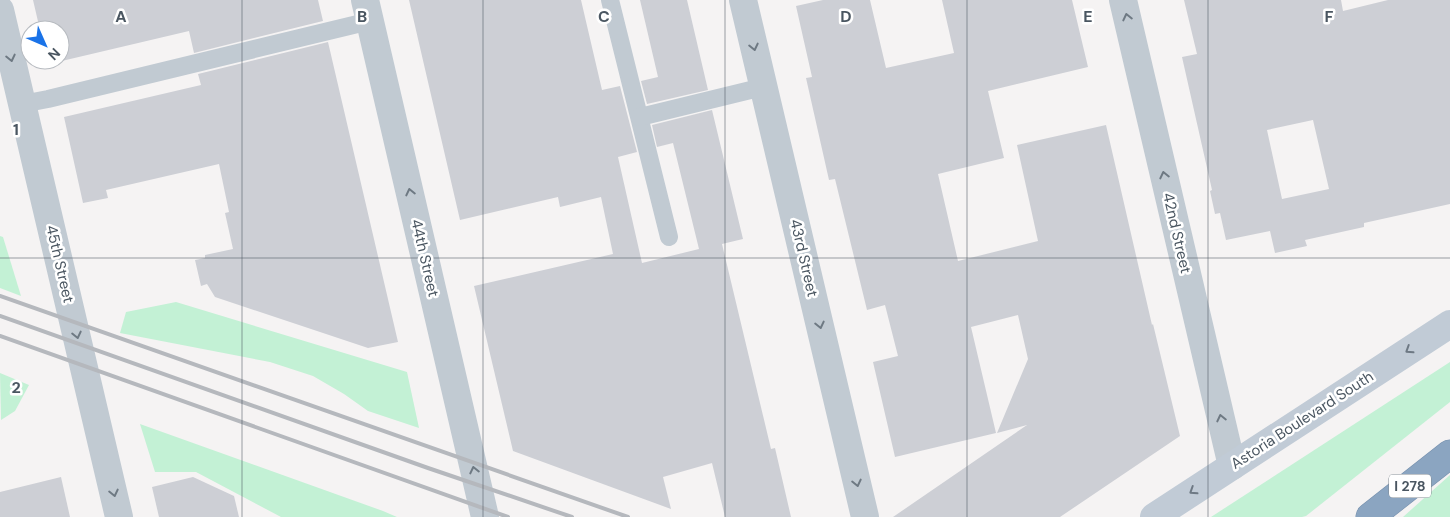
<svg xmlns="http://www.w3.org/2000/svg" width="1450" height="517" font-family="'DM Sans',sans-serif">
	<style>
		.green { fill: #c3f1d5 }
		.building { fill: #cdcfd5; fill-rule: evenodd }
		.lines { fill: none; stroke-linecap: round; stroke-linejoin: round }
		.highway-casing { stroke: #7690ad; stroke-width: 29 }
		.lane { stroke: #c1cad2; stroke-width: 18 }
		.street { stroke: #c1cad2; stroke-width: 28 }
		.secondary { stroke: #c1cbd6; stroke-width: 28 }
		.highway { stroke: #8ba5c1; stroke-width: 28 }
		.rail { stroke: #b5b8bd; stroke-width: 4 }
		.oneway { stroke: #6e7983 }
		.oneway2 { stroke: #6e7984 }
		.grid { fill: none; stroke: #4a5661; stroke-width: 1; stroke-opacity: 0.55 }
		.labels { text-anchor: middle; stroke-width: 5; stroke-linejoin: round; paint-order: stroke }
		.shield { fill: #fff; stroke: #808990; stroke-width: 1 }
		.shield-label { font-size: 14px; font-weight: bold; fill: #4a5661 }
		.street-label { font-size: 15px; fill: #4a5661; stroke: #fff }
		.grid-label { font-size: 16px; text-anchor: middle; font-weight: bold; fill: #4a5661; stroke: #fff; stroke-width: 5; stroke-linejoin: round; paint-order: stroke }
	</style>
	<rect width="100%" height="100%" fill="#f5f3f3"/>
	<!-- green -->
	<g class="green">
		<path d="M 0,236 L 3,237 L 21,296 L 0,288 Z"/>
		<path d="M 176,302 L 407,372 L 419,428 L 368,411 L 344,394 L 313,376 L 270,362 L 120,333 L 126,312 Z"/>
		<path d="M 1450,362 L 1450,402 L 1306,516 L 1302,517 L 1211,517 Z"/>
		<path d="M 0,373 L 29,385 L 15,411 L 1,420 Z"/>
		<path d="M 140,424 L 383,511 L 397,517 L 281,517 L 196,472 L 155,472 Z"/>
		<path d="M 1450,475 L 1450,517 L 1403,517 Z"/>
	</g>
	<!-- building -->
	<g class="building">
		<path d="M 33,0 L 318,0 L 323,21 L 194,53 L 189,31 L 49,64 L 48,60 L 60,60 L 60,30 L 40,30 Z"/>
		<path d="M 409,0 L 581,0 L 602,90 L 620,86 L 637,152 L 618,157 L 642,263 L 699,249 L 673,143 L 657,147 L 652,125 L 712,110 L 743,239 L 722,244 L 771,449 L 775,448 L 791,517 L 725,517 L 712,463 L 663,477 L 671,509 L 513,451 L 474,286 L 613,254 L 601,197 L 560,207 L 558,197 L 460,220 Z"/>
		<path d="M 640,0 L 687,0 L 708,90 L 647,104 L 641,81 L 658,77 Z"/>
		<path d="M 823,0 L 870,0 L 886,68 L 954,53 L 942,0 L 1072,0 L 1088,67 L 988,91 L 1004,158 L 938,174 L 958,261 L 1038,241 L 1017,145 L 1106,125 L 1152,325 L 1153,324 L 1180,436 L 1060,517 L 893,517 L 1027,425 L 997,433 L 1028,359 L 1018,315 L 971,327 L 996,433 L 895,457 L 873,362 L 898,356 L 885,305 L 867,310 L 835,179 L 829,180 L 806,78 L 812,77 L 796,6 Z"/>
		<path d="M 1184,0 L 1341,0 L 1343,11 L 1388,0 L 1450,0 L 1450,204 L 1364,223 L 1364,227 L 1305,240 L 1307,246 L 1275,253 L 1270,231 L 1226,240 L 1220,213 L 1215,214 L 1210,191 L 1212,190 L 1182,57 L 1197,54 ZM 1313,120 L 1329,189 L 1282,199 L 1267,130 Z"/>
		<path d="M 328,42 L 398,342 L 368,348 L 215,297 L 207,284 L 201,286 L 195,260 L 205,258 L 205,255 L 233,249 L 225,213 L 229,212 L 219,164 L 106,190 L 108,198 L 83,203 L 64,117 L 201,85 L 198,74 Z"/>
		<path d="M 61,477 L 70,517 L 0,517 L 0,492 Z"/>
		<path d="M 193,477 L 234,496 L 239,517 L 159,517 L 152,487 Z"/>
	</g>
	<g class="lines">
		<!-- highway casing -->
		<g class="highway-casing">
			<path id="highway" d="M 1370,517 L 1450,454"/>
		</g>
		<!-- lane -->
		<g class="lane">
			<path d="M 610,0 L 669,237"/>
			<path d="M 22,104 L 48,99 L 370,21"/>
			<path d="M 640,117 L 763,87"/>
		</g>
		<!-- street -->
		<g class="street">
			<path d="M 365,0 L 485,517"/>
			<path d="M 743,0 L 865,517"/>
			<path d="M 1123,0 L 1232,466"/>
			<path d="M 0,10 L 119,517"/>
		</g>
		<!-- secondary -->
		<path class="secondary" d="M 1154,517 L 1450,324"/>
		<!-- highway -->
		<use href="#highway" class="highway"/>
		<!-- rail -->
		<g class="rail">
			<path d="M 0,296 L 628,517"/>
			<path d="M 0,316 L 428,468 L 572,517"/>
			<path d="M 0,336 L 508,517"/>
		</g>
	</g>
	<!-- one-way arrows -->
	<defs><path id="oneway-chevron" d="M-2-3.5L2.5 0L-2 3.5" fill="none" stroke-width="1.6" stroke-linecap="round" stroke-linejoin="round" transform="scale(1.25)"/></defs>
	<g class="oneway">
		<use href="#oneway-chevron" transform="translate(1127 17) rotate(-103)"/>
		<use href="#oneway-chevron" transform="translate(754 47) rotate(77)"/>
		<use href="#oneway-chevron" transform="translate(11 58) rotate(77)"/>
		<use href="#oneway-chevron" transform="translate(1164 175) rotate(-103)"/>
		<use href="#oneway-chevron" transform="translate(410 192) rotate(-103)"/>
		<use href="#oneway-chevron" transform="translate(820 325) rotate(77)"/>
		<use href="#oneway-chevron" transform="translate(77 335) rotate(77)"/>
		<use href="#oneway-chevron" transform="translate(1221 418) rotate(-103)"/>
		<use href="#oneway-chevron" transform="translate(474 470) rotate(-103)"/>
		<use href="#oneway-chevron" transform="translate(857 483) rotate(77)"/>
		<use href="#oneway-chevron" transform="translate(114 493) rotate(77)"/>
	</g>
	<g class="oneway2">
		<use href="#oneway-chevron" transform="translate(1409 350) rotate(147)"/>
		<use href="#oneway-chevron" transform="translate(1193 491) rotate(147)"/>
	</g>
	<!-- grid -->
	<path class="grid" d="M 242,0 L 242,517M 483,0 L 483,517M 725,0 L 725,517M 967,0 L 967,517M 1208,0 L 1208,517M 0,258 L 1450,258"/>
	<g class="labels">
		<!-- shield labels -->
		<rect class="shield" x="1389" y="474.5" width="42" height="23" rx="4"/>
		<g class="shield-label">
			<text x="1410" y="491">I 278</text>
		</g>
		<!-- street labels -->
		<g class="street-label">
			<text transform="translate(1177 233) rotate(77)" y="5">42nd Street</text>
			<text transform="translate(425 258) rotate(77)" y="5">44th Street</text>
			<text transform="translate(804 258) rotate(77)" y="5">43rd Street</text>
			<text transform="translate(60 264) rotate(77)" y="5">45th Street</text>
			<text transform="translate(1302 420) rotate(-33)" y="5">Astoria Boulevard South</text>
		</g>
	</g>
	<g class="grid-label">
		<text x="121" y="22">A</text>
		<text x="362" y="22">B</text>
		<text x="604" y="22">C</text>
		<text x="846" y="22">D</text>
		<text x="1088" y="22">E</text>
		<text x="1329" y="22">F</text>
		<text x="16" y="135">1</text>
		<text x="16" y="393">2</text>
	</g>
	<!-- north arrow -->
	<g transform="translate(45 45) rotate(135)"><circle r="24" fill="#ffffff" stroke="#b7bbc0"/>
	<path d="M0-4L9 19L0 12L-9 19Z" fill="#1a73e8"/>
	<text y="-8" font-size="14" font-weight="bold" text-anchor="middle" fill="#4a5661">N</text>
	</g>
</svg>
